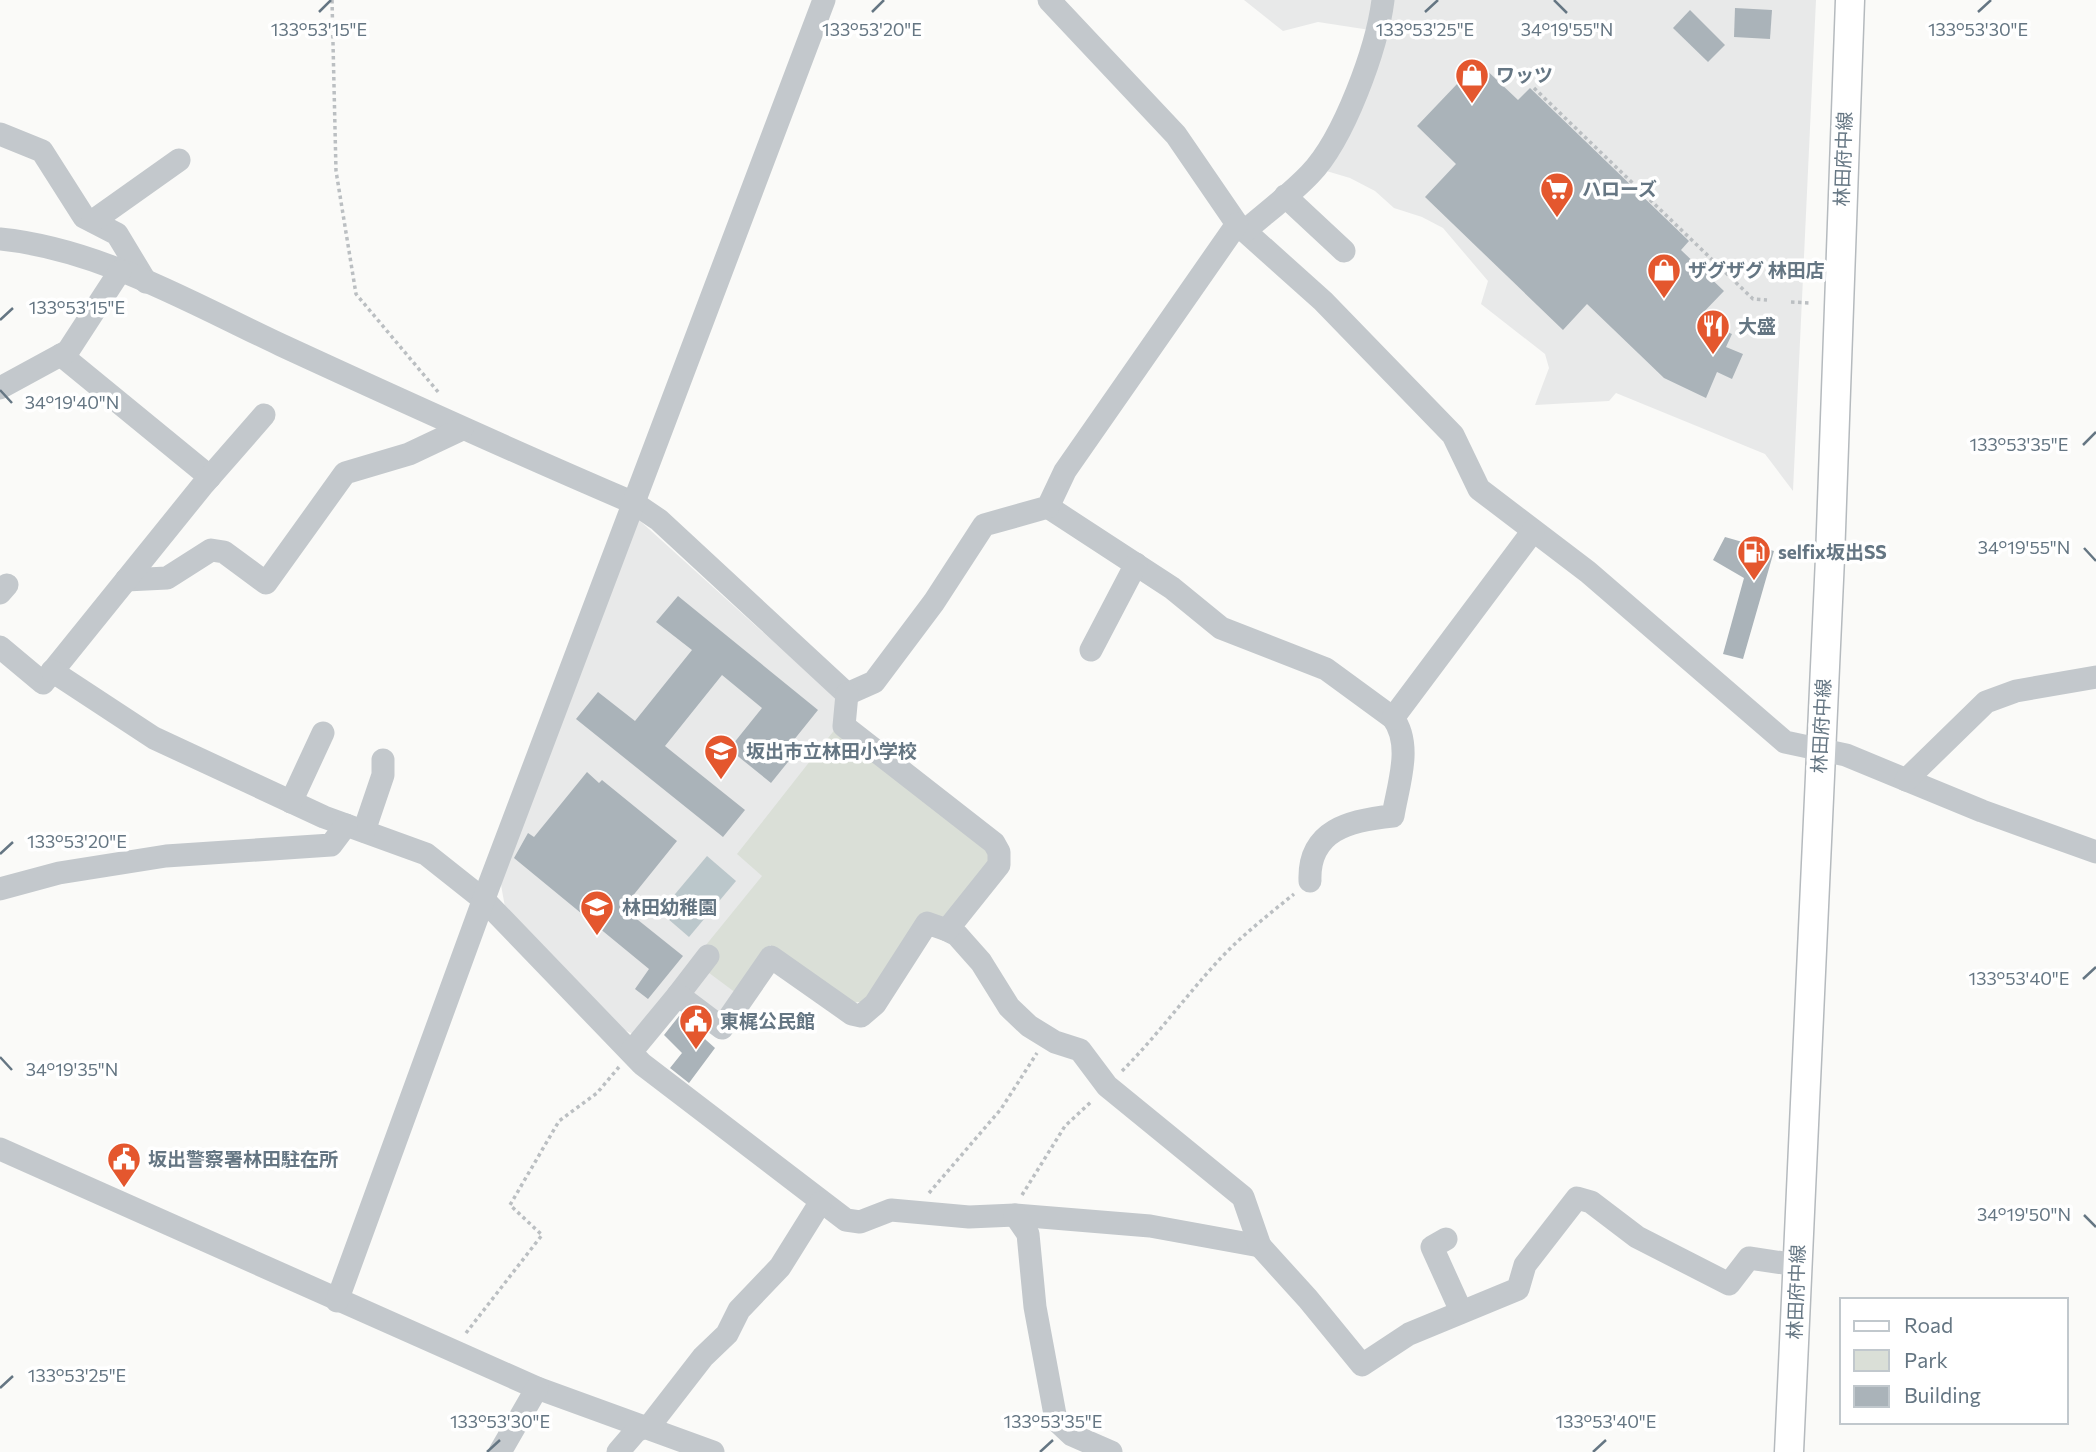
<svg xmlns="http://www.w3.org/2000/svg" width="2096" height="1452" font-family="Commissioner,'Noto Sans JP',sans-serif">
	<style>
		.built { fill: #e8e9e9 }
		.green { fill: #dadfd7 }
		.water { fill: #bbc7cb }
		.building { fill: #aab3b9 }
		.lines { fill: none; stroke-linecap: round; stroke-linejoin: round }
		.major-casing { stroke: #b5babe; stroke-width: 31 }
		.path { stroke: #bbbfc2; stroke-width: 3.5; stroke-dasharray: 3.5 3.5; stroke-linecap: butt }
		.minor { stroke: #c3c8cc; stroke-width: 23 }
		.major { stroke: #fff; stroke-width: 28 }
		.ticks { fill: none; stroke: #657683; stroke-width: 2.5 }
		.labels { text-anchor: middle; stroke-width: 7; stroke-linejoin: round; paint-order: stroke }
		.poi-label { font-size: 19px; font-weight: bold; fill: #657683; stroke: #fff; text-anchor: start }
		.street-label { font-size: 19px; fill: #657683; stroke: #fff }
		.ticks-label { font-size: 18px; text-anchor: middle; fill: #657683; stroke: #fff; stroke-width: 7; stroke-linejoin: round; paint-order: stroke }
	</style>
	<rect width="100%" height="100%" fill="#fafaf8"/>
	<!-- built -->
	<g class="built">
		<path d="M 1244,0 L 1816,0 L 1793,491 L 1765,454 L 1616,393 L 1609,401 L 1535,405 L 1549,368 L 1545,354 L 1481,304 L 1488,281 L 1443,228 L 1422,217 L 1394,208 L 1375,191 L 1350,178 L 1323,170 L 1370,30 L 1318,22 L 1283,31 Z"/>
		<path d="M 639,520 L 839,701 L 851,1003 L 770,945 L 721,1014 L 676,984 L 635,1035 L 622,1029 L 506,913 L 500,879 L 632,521 Z"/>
	</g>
	<!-- green -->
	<path class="green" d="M 836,728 L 990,849 L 993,863 L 946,922 L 923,919 L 871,1001 L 851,1003 L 770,945 L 736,993 L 693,961 L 762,876 L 737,854 Z"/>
	<!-- water -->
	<path class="water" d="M 707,856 L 736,881 L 689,937 L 660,912 Z"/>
	<!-- building -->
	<g class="building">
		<path d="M 1735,8 L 1772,10 L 1770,39 L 1734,37 Z"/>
		<path d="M 1690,10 L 1725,45 L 1708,62 L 1673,28 Z"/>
		<path d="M 1478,62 L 1518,100 L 1530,88 L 1689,241 L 1681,250 L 1724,291 L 1697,319 L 1732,334 L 1726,347 L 1743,354 L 1732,379 L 1717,372 L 1706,398 L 1664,378 L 1587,304 L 1563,330 L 1425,197 L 1456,164 L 1417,126 Z"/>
		<path d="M 1725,537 L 1774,551 L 1743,659 L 1723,654 L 1744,578 L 1713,560 Z"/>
		<path d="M 678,596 L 818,710 L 785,751 L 792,757 L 771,783 L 729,749 L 762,708 L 722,675 L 665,746 L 745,810 L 723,837 L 576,719 L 598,692 L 635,721 L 692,650 L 656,622 Z"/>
		<path d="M 587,772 L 599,783 L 602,780 L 677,841 L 623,908 L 683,956 L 648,999 L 635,989 L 649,969 L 514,858 L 528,833 L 534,837 Z"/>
		<path d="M 679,1016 L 715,1048 L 689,1083 L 670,1068 L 682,1053 L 664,1035 Z"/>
	</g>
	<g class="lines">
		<!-- major casing -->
		<g class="major-casing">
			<path id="major" d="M 1789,1452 L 1830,558 L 1850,0"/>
		</g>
		<!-- path -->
		<g class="path">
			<path d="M 332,0 L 336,171 L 356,294 L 439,393"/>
			<path d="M 1534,88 L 1753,299 L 1767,300"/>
			<path d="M 1791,302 L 1810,303"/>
			<path d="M 1122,1071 C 1157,1036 1185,997 1218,961 C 1241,936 1268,915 1294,894"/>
			<path d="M 929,1193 L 1001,1109 L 1037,1053"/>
			<path d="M 1022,1195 L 1065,1126 L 1092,1101"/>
			<path d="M 466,1333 L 542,1235 L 510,1205 L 559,1121 L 597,1093 L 619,1067"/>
		</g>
		<!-- minor -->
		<g class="minor">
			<path d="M 1049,0 L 1176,135 L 1237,224 L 1323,301 L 1453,435 L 1479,489 L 1588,572 L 1785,742 L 1846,755 L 1982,811 L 2096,852"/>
			<path d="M 0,134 L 42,151 L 84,217 L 117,234 L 146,282"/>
			<path d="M 1285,196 L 1344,251"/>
			<path d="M 93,221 L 179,160"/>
			<path d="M 1245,231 C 1267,212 1291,194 1310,174 C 1344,139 1377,48 1383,0"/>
			<path d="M 0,239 C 100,249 191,303 281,345 C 398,399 515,452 634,503 L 659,520 L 847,694"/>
			<path d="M 61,355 L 210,477"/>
			<path d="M 0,388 L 68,351 L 120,271"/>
			<path d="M 1048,507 L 1172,588 L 1221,628 L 1326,669 L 1393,718 C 1413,745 1398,785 1393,816 C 1350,820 1308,830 1310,881"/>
			<path d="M 126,580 L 167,578 L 211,550 L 224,552 L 266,583 L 345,473 L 409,454 L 462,429"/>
			<path d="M 0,593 L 7,585"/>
			<path d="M 0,647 L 43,683 L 202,486 L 264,415"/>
			<path d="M 1091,650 L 1136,564"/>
			<path d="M 52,671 L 154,738 L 324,817 L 426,854 L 484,900 L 642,1064 L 846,1220 L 860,1222 L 891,1210 L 969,1217 L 1015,1215 L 1150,1226 L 1260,1246"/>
			<path d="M 847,694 L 874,682 L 934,602 L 984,525 L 1048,507 L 1065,471 L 1237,224"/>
			<path d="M 1393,718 L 1533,531"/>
			<path d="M 1906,780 L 1986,702 L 2016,691 L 2096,677"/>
			<path d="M 291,802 L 323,733"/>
			<path d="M 364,831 L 383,775 L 383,760"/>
			<path d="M 0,889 L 59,873 L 166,856 L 331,845 L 346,825"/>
			<path d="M 947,930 L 957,935 L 981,962 L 1009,1007 L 1029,1026 L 1055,1042 L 1080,1050 L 1107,1086 L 1243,1197 L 1260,1246 L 1308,1299 L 1362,1365 L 1409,1334 L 1518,1289 L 1525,1265 L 1577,1198 L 1591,1202 L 1637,1237 L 1729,1284 L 1749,1258 L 1797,1265"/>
			<path d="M 678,995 L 708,956"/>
			<path d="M 631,1052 L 678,995 L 722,1028 L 771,957 L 852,1014 L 861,1016 L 875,1004 L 927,923 L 947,930 L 999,865 L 999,852 L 994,843 L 844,726 L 847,694"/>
			<path d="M 0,1149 L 537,1388 L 713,1452"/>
			<path d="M 1015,1215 L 1028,1234 L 1035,1307 L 1056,1420 L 1072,1435 L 1111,1452"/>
			<path d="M 1446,1239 L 1432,1247 L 1461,1311"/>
			<path d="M 337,1301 L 489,885 L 824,0"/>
			<path d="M 500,1452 L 537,1388"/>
			<path d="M 618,1452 L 636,1431 L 651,1424 L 703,1357 L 727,1334 L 739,1310 L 780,1267 L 820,1203"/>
		</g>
		<!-- major -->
		<use href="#major" class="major"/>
	</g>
	<!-- ticks -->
	<path class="ticks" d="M 1554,0 L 1567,13M 319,12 L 331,0M 872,12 L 884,0M 1425,12 L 1438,0M 1978,12 L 1991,0M 0,320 L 13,308M 0,390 L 12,403M 2083,445 L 2096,432M 2084,548 L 2096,561M 0,854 L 13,842M 2083,979 L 2096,967M 0,1057 L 12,1070M 2084,1215 L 2096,1227M 0,1388 L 13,1376M 487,1452 L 500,1440M 1040,1452 L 1053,1440M 1593,1452 L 1606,1440"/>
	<!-- icons -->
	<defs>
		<g id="shop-pin" transform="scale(1.75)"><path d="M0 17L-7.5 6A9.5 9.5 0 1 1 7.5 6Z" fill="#e4572e" stroke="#fff"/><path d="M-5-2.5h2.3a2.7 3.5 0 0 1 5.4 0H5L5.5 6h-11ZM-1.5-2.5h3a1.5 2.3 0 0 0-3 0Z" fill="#fff"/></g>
		<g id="supermarket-pin" transform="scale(1.75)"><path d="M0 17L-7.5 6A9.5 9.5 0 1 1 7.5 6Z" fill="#e4572e" stroke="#fff"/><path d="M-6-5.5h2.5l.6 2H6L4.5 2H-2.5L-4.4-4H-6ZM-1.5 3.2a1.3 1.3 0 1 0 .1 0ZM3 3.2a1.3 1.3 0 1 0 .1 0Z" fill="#fff"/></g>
		<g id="restaurant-pin" transform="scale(1.75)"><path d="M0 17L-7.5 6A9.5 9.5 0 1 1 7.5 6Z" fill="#e4572e" stroke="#fff"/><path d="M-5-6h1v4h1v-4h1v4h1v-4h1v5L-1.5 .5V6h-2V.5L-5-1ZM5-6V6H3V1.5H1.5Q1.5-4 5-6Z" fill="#fff"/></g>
		<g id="fuel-pin" transform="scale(1.75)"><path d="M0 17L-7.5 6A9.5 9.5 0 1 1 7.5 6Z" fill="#e4572e" stroke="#fff"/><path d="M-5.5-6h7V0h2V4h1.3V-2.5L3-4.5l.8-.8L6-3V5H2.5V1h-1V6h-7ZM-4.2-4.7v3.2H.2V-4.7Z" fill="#fff"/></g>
		<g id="school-pin" transform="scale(1.75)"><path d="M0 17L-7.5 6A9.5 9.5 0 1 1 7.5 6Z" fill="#e4572e" stroke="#fff"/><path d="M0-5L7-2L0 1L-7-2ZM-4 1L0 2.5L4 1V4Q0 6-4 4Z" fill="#fff"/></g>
		<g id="civic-pin" transform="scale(1.75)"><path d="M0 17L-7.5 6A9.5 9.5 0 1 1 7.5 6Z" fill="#e4572e" stroke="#fff"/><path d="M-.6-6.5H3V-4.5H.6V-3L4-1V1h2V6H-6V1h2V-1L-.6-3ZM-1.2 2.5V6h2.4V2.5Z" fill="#fff"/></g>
	</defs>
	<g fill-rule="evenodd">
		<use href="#shop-pin" x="1472" y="75"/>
		<use href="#supermarket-pin" x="1557" y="189"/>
		<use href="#shop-pin" x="1664" y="270"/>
		<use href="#restaurant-pin" x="1713" y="326"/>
		<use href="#fuel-pin" x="1754" y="552"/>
		<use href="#school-pin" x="721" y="751"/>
		<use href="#school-pin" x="597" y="907"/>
		<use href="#civic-pin" x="696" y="1021"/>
		<use href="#civic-pin" x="124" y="1159"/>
	</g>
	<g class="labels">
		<!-- poi labels -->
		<g class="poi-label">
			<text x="1496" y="82">ワッツ</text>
			<text x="1582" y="196">ハローズ</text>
			<text x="1688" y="277">ザグザグ 林田店</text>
			<text x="1738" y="333">大盛</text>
			<text x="1778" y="559">selfix坂出SS</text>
			<text x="746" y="758">坂出市立林田小学校</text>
			<text x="622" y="914">林田幼稚園</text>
			<text x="720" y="1028">東梶公民館</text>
			<text x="148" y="1166">坂出警察署林田駐在所</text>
		</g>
		<!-- street labels -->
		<g class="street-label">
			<text transform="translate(1843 159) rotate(-88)" y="7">林田府中線</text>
			<text transform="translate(1821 726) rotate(-87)" y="7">林田府中線</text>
			<text transform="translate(1796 1292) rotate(-88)" y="7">林田府中線</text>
		</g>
	</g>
	<g class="ticks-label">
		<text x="319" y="36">133°53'15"E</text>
		<text x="872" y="36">133°53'20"E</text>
		<text x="1425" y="36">133°53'25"E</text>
		<text x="1978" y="36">133°53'30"E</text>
		<text x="1567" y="36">34°19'55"N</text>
		<text x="77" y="314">133°53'15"E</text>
		<text x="72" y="409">34°19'40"N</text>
		<text x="2019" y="451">133°53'35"E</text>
		<text x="2024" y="554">34°19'55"N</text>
		<text x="77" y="848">133°53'20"E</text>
		<text x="2019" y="985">133°53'40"E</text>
		<text x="72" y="1076">34°19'35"N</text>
		<text x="2024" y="1221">34°19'50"N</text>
		<text x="77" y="1382">133°53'25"E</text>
		<text x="500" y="1428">133°53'30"E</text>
		<text x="1053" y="1428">133°53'35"E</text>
		<text x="1606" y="1428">133°53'40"E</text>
	</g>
	<!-- legend -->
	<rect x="1840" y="1298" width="228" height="126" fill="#ffffff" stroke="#c1c8cd" stroke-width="2"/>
	<rect x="1854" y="1321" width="35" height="10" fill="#ffffff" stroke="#c1c8cd" stroke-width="2"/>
	<text x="1904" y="1333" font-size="21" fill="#657683">Road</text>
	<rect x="1854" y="1350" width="35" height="21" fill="#dadfd7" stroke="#c1c8cd" stroke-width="2"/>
	<text x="1904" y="1368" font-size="21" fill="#657683">Park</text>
	<rect x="1854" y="1386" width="35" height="21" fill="#aab3b9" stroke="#c1c8cd" stroke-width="2"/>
	<text x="1904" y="1403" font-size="21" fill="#657683">Building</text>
</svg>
